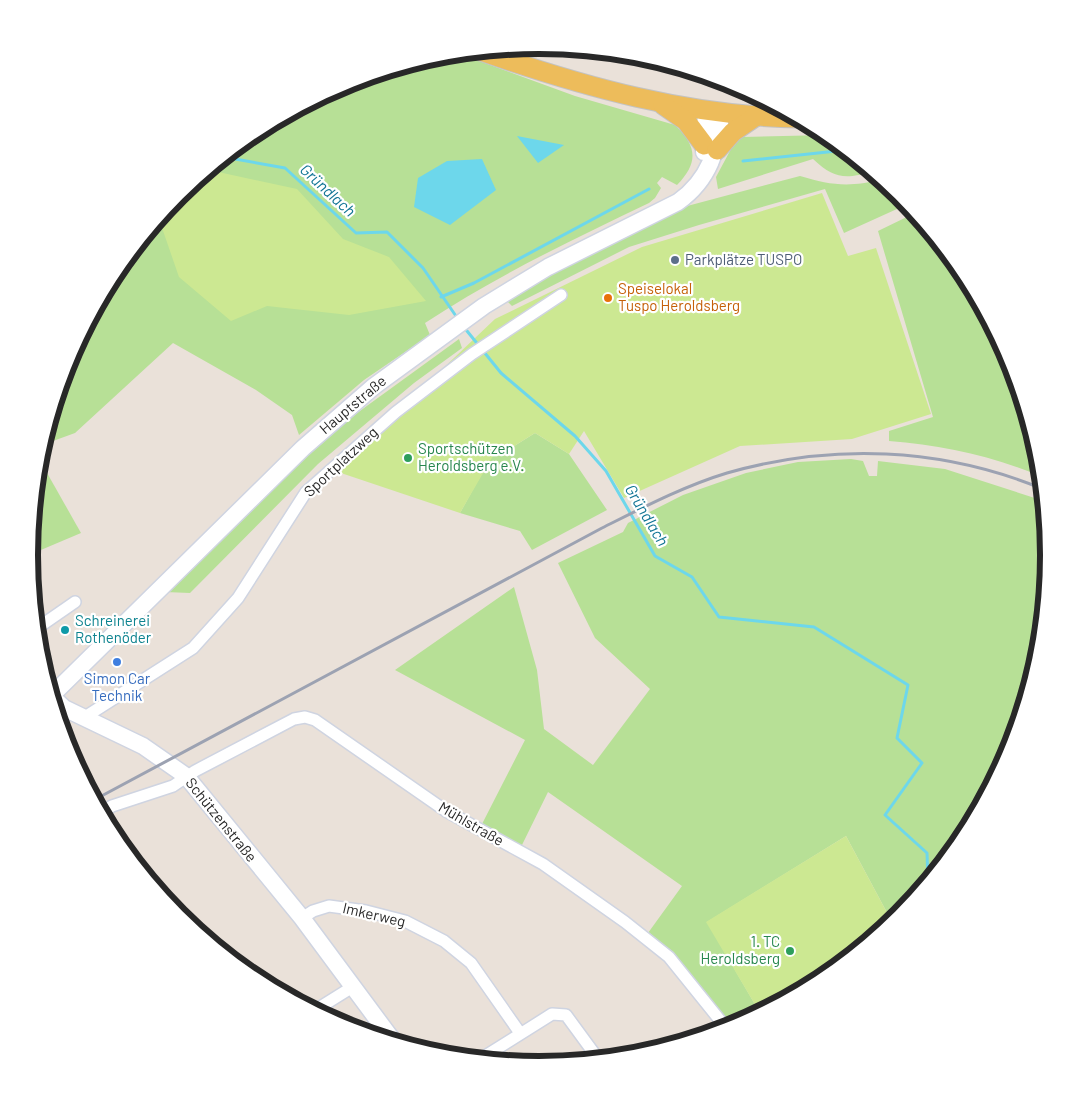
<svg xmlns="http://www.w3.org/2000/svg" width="1078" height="1111" font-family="Barlow,sans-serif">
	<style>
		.green { fill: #b7e096 }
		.pitch { fill: #cce892 }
		.water { fill: #6dd7eb }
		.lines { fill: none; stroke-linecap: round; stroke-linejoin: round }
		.stream { stroke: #6dd7eb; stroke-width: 3 }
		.street-casing { stroke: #cfd4e1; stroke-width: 14 }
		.secondary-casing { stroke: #cfd4e1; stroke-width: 19 }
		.primary-casing { stroke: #c3c3c3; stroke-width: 21 }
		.street { stroke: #fff; stroke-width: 11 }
		.secondary { stroke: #fff; stroke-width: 16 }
		.primary { stroke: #edbc5b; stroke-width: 19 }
		.rail { stroke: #9ca2b2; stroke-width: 3 }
		.service-dot { fill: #5c6f8a; stroke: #fff; stroke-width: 2 }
		.food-dot { fill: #e8710a; stroke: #fff; stroke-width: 2 }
		.leisure-dot { fill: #2e9e5b; stroke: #fff; stroke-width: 2 }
		.culture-dot { fill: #0f9aa8; stroke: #fff; stroke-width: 2 }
		.shop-dot { fill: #3f7fe0; stroke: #fff; stroke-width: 2 }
		.labels { text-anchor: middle; stroke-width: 4.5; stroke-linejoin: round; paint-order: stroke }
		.service-label { font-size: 15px; fill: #4e5e75; stroke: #fff; text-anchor: start }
		.food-label { font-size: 15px; fill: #c56008; stroke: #fff; text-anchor: start }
		.street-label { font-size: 15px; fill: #282828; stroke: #fff }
		.leisure-label { font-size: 15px; fill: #27864d; stroke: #fff; text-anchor: start }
		.culture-label { font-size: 15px; fill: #0d838f; stroke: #fff; text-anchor: start }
		.shop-label { font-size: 15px; fill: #366cbe; stroke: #fff }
		.water-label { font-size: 16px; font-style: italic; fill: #107494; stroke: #fff }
		.rim { fill: none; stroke: #282828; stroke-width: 6 }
	</style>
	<rect width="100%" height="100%" fill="#eae1d9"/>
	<!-- green -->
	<g class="green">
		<path d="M 567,48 L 639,55 L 706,76 C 689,73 671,64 654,62 C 624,59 596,56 567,48 Z"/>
		<path d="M 457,53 L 575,96 L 675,125 C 698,147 698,163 677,185 L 662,177 L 657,183 L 661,188 L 655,198 L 649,203 C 572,240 496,276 425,323 L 430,335 L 364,380 L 299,435 L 292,415 L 256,390 L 173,343 L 75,433 L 42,445 L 68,360 L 115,272 L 178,195 L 256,131 L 344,84 L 440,55 Z"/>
		<path d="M 827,135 L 872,172 C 845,179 834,179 813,159 L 718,189 L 716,177 L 731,149 L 742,137 Z"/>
		<path d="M 800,176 C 830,185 850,188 881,179 L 908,204 L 844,233 L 825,189 L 699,225 L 629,247 L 512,306 L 507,301 L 572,262 L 676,209 Z"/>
		<path d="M 915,213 L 963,272 L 1011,360 L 1039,456 L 1042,477 C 993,456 942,445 889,441 L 889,431 L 933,417 L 878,231 Z"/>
		<path d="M 459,339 L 462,348 L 414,383 L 318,464 L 190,593 L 165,592 L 313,449 L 353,416 Z"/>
		<path d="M 535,433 L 569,454 L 607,510 L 532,550 L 520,531 L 460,513 L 496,448 L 511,448 Z"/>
		<path d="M 38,457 L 81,533 L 29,555 Z"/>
		<path d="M 851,459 L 863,461 L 869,476 L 877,476 L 878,461 L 945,469 L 1044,501 L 1049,555 L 1039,655 L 1010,751 L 963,839 L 892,922 L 846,836 L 707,922 L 760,1013 L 733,1027 L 648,933 L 682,886 L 548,792 L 521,847 L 482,824 L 525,740 L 395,670 L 514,587 L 537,670 L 544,729 L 593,765 L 650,689 L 595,638 L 558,563 L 623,532 L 628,523 L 683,495 L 746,473 L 798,462 Z"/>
	</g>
	<!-- pitch -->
	<g class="pitch">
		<path d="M 209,170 L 297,189 L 343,239 L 389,257 L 426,301 L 349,315 L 267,306 L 231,321 L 179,277 L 160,222 C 165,200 192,183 209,170 Z"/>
		<path d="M 822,193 L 848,256 L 876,248 L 931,414 L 852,439 L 740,446 L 624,498 L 584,431 L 569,454 L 535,433 L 511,448 L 497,449 L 460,513 L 335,471 L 495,319 L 642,247 Z"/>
		<path d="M 846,836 L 892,922 L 822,980 L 760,1013 L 706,922 Z"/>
	</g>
	<!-- water -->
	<g class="water">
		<path d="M 517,136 L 564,145 L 538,163 Z"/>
		<path d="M 482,159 L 496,190 L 450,225 L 414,207 L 418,178 L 447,161 Z"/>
	</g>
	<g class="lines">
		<!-- stream -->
		<g class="stream">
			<path d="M 224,157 L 285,168 L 356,233 L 387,232 L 423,268 L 458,319"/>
			<path d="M 743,161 L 846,150"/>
			<path d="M 441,297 L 474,283 L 649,189"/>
			<path d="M 463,326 L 501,373 L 575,436 L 606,471 L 655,556 L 692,577 L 719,617 L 814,627 L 908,685 L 897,738 L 922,763 L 885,815 L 927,853 L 928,882"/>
		</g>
		<!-- street casing -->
		<g class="street-casing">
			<g id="street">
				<path d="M 36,629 L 75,602"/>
				<path d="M 85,717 L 193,648 L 238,598 L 306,492 L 396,412 L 472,354 L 561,295"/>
				<path d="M 101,813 L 112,806 L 173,786 L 195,771 L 294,719 L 305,717 L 315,720 L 446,811 L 543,864 L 625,922 L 669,957 L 727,1029"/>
				<path d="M 302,918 L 313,911 L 329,906 L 366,911 L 405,921 L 444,941 L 471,963 L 520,1033"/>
				<path d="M 314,1011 L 354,986"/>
				<path d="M 479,1060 L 552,1014 L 566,1015 L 599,1060"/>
			</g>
		</g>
		<!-- secondary casing -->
		<g class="secondary-casing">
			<g id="secondary">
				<path d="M 704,152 L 706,110"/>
				<path d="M 51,696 L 303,448 L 373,387 L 484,306 L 548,267 L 678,202 C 709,180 719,149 721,112"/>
				<path d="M 51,696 L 64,708 L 143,746 L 186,776 L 302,918 L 394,1042"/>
			</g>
		</g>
		<!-- primary casing -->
		<g class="primary-casing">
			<g id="primary">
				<path d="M 481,51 C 584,87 688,116 798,118"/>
				<path d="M 663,105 L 686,121 L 704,145"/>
				<path d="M 717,150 L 733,132 L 755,117"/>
			</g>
		</g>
		<!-- street -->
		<use href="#street" class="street"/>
		<!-- secondary -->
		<use href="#secondary" class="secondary"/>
		<!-- primary -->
		<use href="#primary" class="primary"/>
		<!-- rail -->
		<path class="rail" d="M 94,800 L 602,528 C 642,508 684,486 727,473 C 832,443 941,447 1043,489"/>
	</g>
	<!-- markers -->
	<circle class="service-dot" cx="675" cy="260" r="5"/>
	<circle class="food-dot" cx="608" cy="298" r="5"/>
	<g class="leisure-dot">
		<circle cx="408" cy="458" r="5"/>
		<circle cx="790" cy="951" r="5"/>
	</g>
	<circle class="culture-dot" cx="65" cy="630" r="5"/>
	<circle class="shop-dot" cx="117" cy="662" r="5"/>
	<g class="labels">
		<!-- service labels -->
		<g class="service-label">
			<text x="685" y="265">Parkplätze TUSPO</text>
		</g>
		<!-- food labels -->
		<g class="food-label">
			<text x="618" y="294">Speiselokal<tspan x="618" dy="17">Tuspo Heroldsberg</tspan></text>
		</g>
		<!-- street labels -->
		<g class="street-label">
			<text transform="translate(353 405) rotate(-40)" y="5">Hauptstraße</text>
			<text transform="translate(341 462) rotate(-43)" y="5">Sportplatzweg</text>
			<text transform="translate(221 820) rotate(51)" y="5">Schützenstraße</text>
			<text transform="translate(471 824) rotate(30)" y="5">Mühlstraße</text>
			<text transform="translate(374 915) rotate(13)" y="5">Imkerweg</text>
		</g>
		<!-- leisure labels -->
		<g class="leisure-label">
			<text x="418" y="454">Sportschützen<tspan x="418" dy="17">Heroldsberg e.V.</tspan></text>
			<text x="780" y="947" text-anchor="end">1. TC<tspan x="780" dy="17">Heroldsberg</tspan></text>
		</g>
		<!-- culture labels -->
		<g class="culture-label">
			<text x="75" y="626">Schreinerei<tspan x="75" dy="17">Rothenöder</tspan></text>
		</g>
		<!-- shop labels -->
		<g class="shop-label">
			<text x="117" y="684">Simon Car<tspan x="117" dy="17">Technik</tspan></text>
		</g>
		<!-- water labels -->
		<g class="water-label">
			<text transform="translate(328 190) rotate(43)" y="6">Gründlach</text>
			<text transform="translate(647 515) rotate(59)" y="6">Gründlach</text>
		</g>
	</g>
	<!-- crop -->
	<path d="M0 0H1078V1111H0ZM38 555a501 501 0 1 1 1002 0a501 501 0 1 1-1002 0Z" fill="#fff" fill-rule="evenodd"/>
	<path class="rim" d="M38 555a501 501 0 1 1 1002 0a501 501 0 1 1-1002 0Z"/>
</svg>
